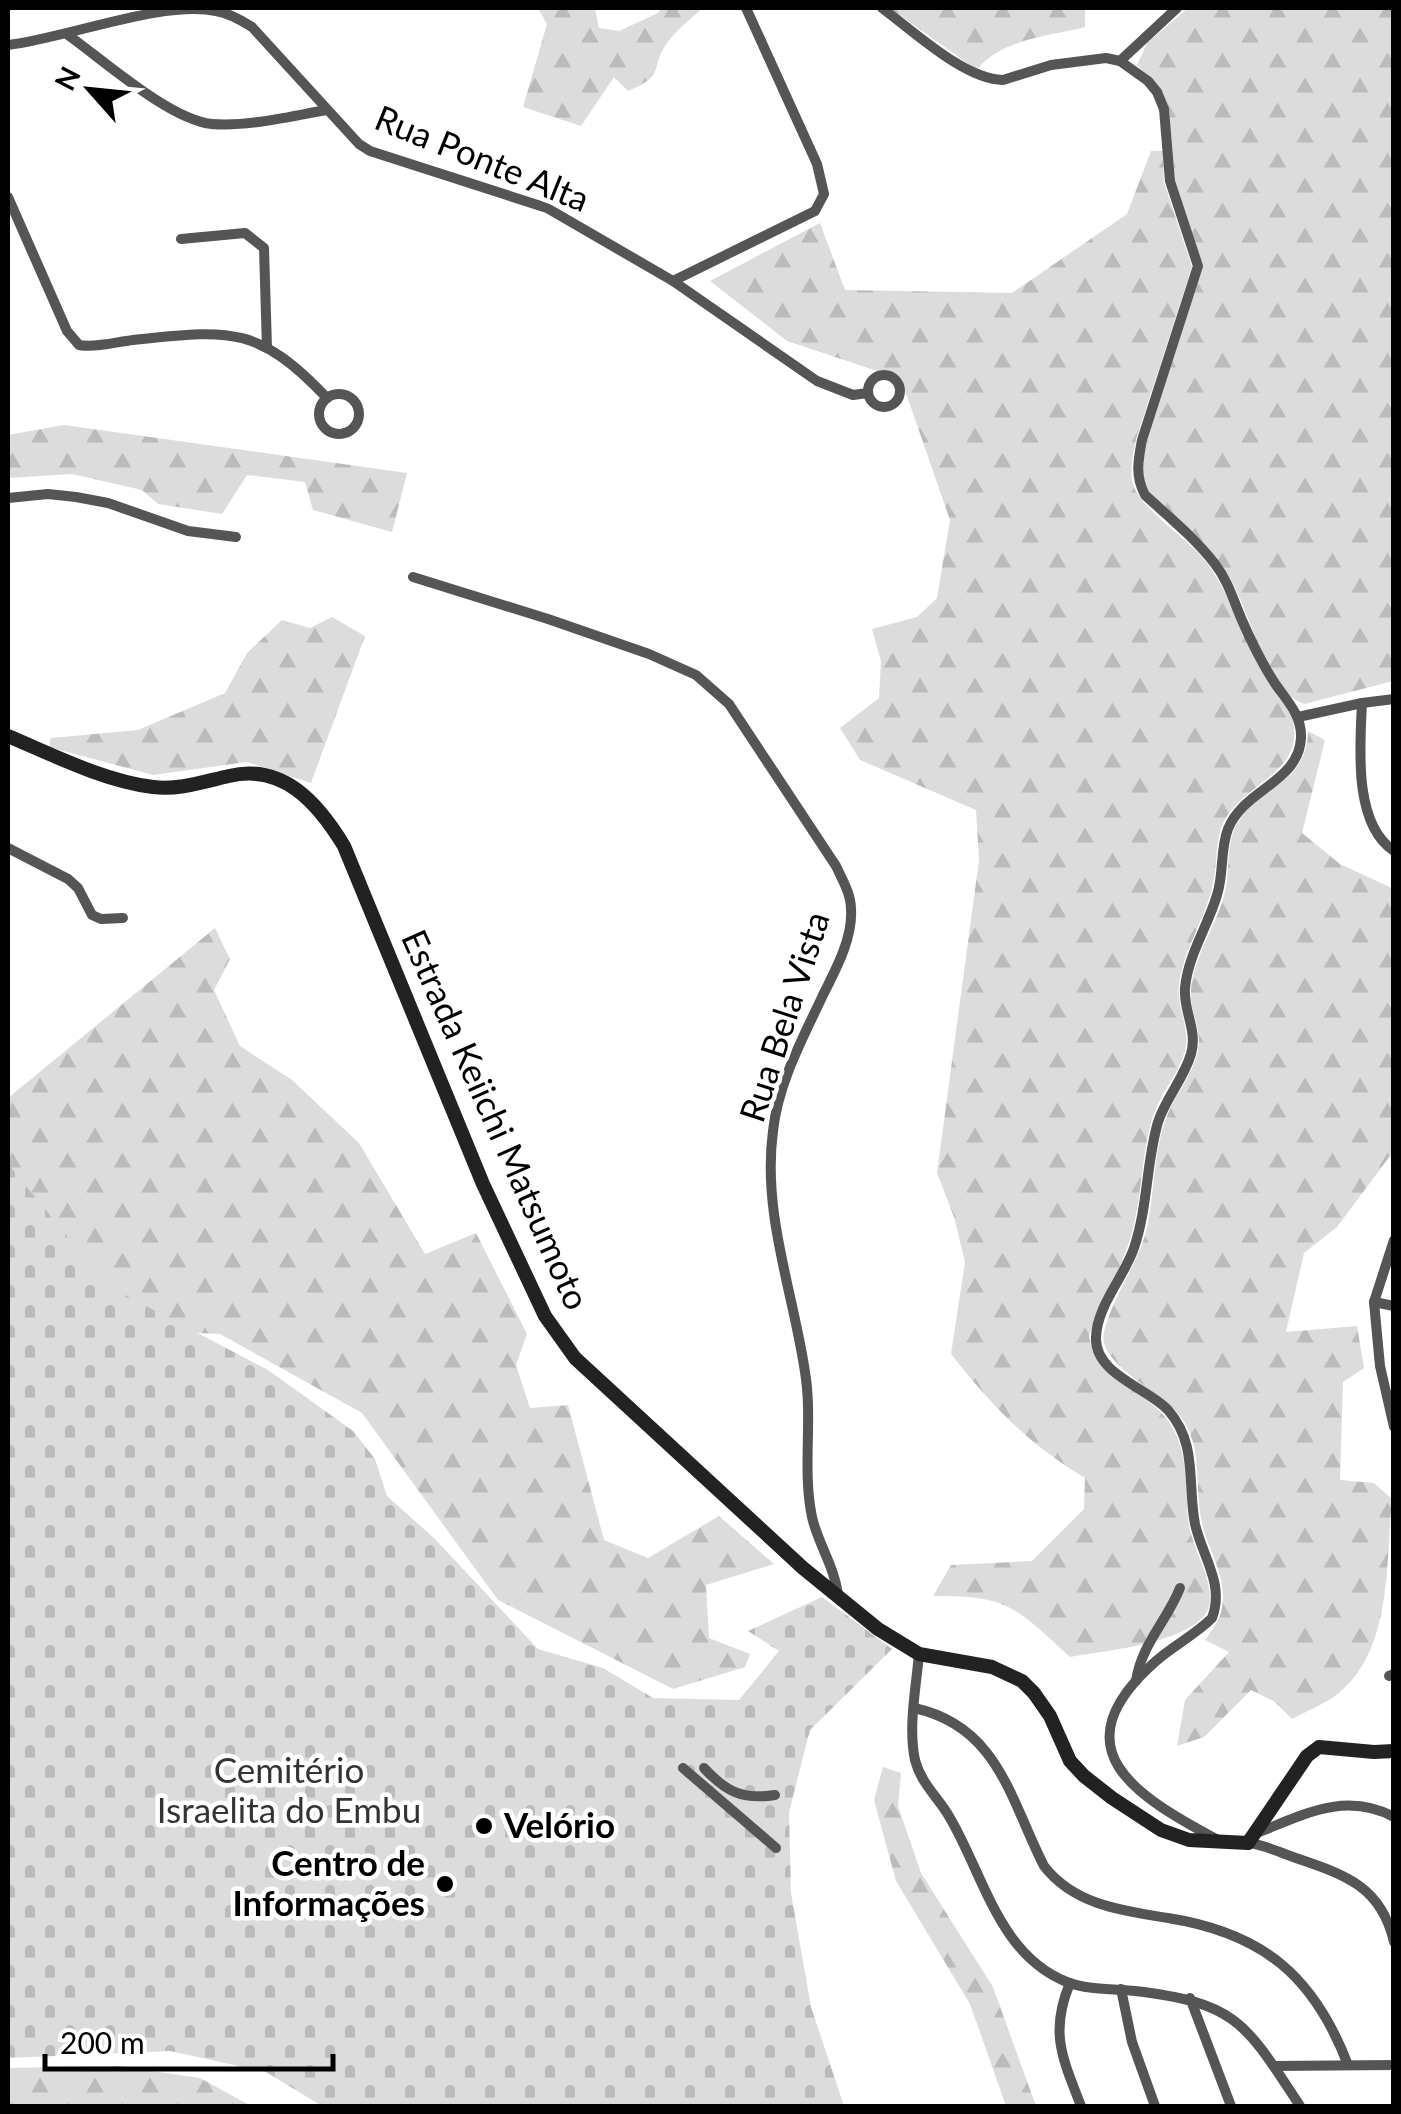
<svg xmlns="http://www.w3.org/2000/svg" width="1401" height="2114" font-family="Lato,sans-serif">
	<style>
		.forest { fill: url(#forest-firs) }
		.cemetery { fill: url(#cemetery-stones) }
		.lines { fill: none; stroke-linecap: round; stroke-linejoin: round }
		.minor { stroke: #555; stroke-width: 10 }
		.secondary { stroke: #222; stroke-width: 14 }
		.poi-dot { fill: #000; stroke: #fff; stroke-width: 4 }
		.labels { text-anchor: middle; stroke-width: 9; stroke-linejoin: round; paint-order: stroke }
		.street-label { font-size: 35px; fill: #000; stroke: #fff }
		.park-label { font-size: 35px; fill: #333; stroke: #fff }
		.poi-label { font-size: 35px; font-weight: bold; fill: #000; stroke: #fff; text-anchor: start }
	</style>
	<defs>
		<pattern id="forest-firs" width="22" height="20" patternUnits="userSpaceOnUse" patternTransform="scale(2.5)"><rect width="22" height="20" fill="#dcdcdc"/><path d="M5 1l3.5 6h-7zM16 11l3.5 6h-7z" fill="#bbb"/></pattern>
		<pattern id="cemetery-stones" width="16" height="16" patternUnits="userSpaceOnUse" patternTransform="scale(2.5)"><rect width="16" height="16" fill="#dcdcdc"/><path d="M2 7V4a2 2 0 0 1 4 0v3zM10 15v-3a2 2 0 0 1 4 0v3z" fill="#bbb"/></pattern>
	</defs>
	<rect width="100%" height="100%" fill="#fff"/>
	<!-- forest -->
	<g class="forest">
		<path d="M 538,8 L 595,8 L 599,28 L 619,31 L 658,13 L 662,8 L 703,8 C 692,18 676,30 667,43 C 649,69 667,75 628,91 L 614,77 L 581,126 L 523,107 L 547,24 Z"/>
		<path d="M 890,8 L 1085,8 L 1085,27 C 1050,36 1000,39 977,70 Z"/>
		<path d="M 1188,8 L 1393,8 L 1393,681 L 1304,704 C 1268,693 1248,608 1230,578 C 1210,544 1178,519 1149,492 C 1140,475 1143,460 1147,441 L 1203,266 L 1175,180 L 1169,108 L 1161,89 L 1137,65 L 1147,43 Z"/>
		<path d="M 1151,151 L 1163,151 L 1164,182 L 1192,267 L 1136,439 C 1134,453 1129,469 1133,484 C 1140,508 1182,535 1200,555 C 1233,592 1243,645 1271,687 C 1279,699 1292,712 1294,726 C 1301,778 1232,786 1220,832 C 1215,852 1217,872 1211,892 C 1202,924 1183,952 1179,985 C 1176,1008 1191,1028 1185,1051 C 1178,1075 1159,1095 1152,1119 C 1142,1154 1142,1189 1134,1224 C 1126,1263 1102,1298 1089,1336 C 1096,1381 1139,1385 1165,1417 C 1189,1446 1185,1483 1188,1519 C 1191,1547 1210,1571 1210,1600 C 1210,1642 1102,1651 1070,1657 C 1016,1608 1009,1595 933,1596 L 951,1565 L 1032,1561 L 1084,1509 L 1085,1478 C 1026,1442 993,1407 951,1354 L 965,1262 L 954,1217 L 937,1173 L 979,860 L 976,810 L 860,760 L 840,728 L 879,698 L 881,661 L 872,629 L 917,617 L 937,598 L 950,520 L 901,379 L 787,341 L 710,281 L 820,223 L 845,290 L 1012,293 L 1127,214 Z"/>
		<path d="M 64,425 L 407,473 L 392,532 L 313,510 L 305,482 L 247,475 L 222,514 L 158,504 L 142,490 L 72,474 L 8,478 L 8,435 Z"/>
		<path d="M 332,617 L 365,636 L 311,783 L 247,762 L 153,775 L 49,747 L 51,738 L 138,730 L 225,693 L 247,653 L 282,620 L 310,628 Z"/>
		<path d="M 1308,731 L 1325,740 L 1302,833 L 1340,864 L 1394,889 L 1393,1152 L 1337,1227 L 1304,1253 L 1286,1332 L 1357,1326 L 1364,1368 L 1343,1382 L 1340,1480 L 1374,1483 L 1392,1499 C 1386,1561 1392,1649 1340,1692 C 1327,1703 1307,1711 1292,1719 L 1275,1702 L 1251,1690 L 1204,1737 L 1177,1746 L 1185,1700 L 1229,1652 L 1205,1640 C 1212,1630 1221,1619 1222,1607 C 1227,1578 1210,1553 1203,1527 C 1193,1490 1205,1450 1181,1417 C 1163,1392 1096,1364 1104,1332 C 1113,1295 1138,1265 1147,1228 C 1155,1191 1153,1152 1167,1116 C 1175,1095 1191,1077 1197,1055 C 1204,1029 1189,1013 1191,989 C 1194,956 1215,928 1224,896 C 1230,875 1226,850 1234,830 C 1253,786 1307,788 1308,731 Z"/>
		<path d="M 215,928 L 230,959 L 214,990 L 240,1046 L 292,1080 L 359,1143 L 425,1254 L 476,1233 L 527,1334 L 516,1365 L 530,1408 L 568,1405 L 604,1540 L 648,1558 L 719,1516 L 774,1564 L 706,1585 L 709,1638 L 750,1654 L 745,1667 L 673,1689 L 498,1600 L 362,1413 L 220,1334 L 130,1330 L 8,1170 L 8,1098 Z"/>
		<path d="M 883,1767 L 901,1773 L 898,1806 L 921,1873 L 993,1987 L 1036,2106 L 1006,2106 L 970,2004 L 896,1881 L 874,1800 Z"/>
		<path d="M 118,2066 L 200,2078 L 251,2106 L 8,2106 L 8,2068 Z"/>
	</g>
	<!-- cemetery -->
	<path class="cemetery" d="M 8,1164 L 108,1286 L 268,1370 L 353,1431 L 375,1459 L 387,1496 L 434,1538 L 538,1649 L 603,1668 L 653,1698 L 739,1700 L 779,1651 L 748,1631 L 822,1597 L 892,1649 L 810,1730 L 789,1812 L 791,1893 L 811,2007 L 844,2106 L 322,2106 L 266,2072 L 170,2051 L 8,2058 Z"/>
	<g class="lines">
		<!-- minor -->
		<g class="minor">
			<path d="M 882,8 C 912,30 965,80 1003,80 L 1051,65 L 1106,58 L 1120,61 L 1148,81 L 1157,92 L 1164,109 L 1170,181 L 1198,266 L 1142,440 C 1138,461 1135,476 1145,495 C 1169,517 1195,538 1215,564 C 1228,581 1233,599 1241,618 C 1251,641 1262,664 1276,685 C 1288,702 1302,716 1301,738 C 1299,782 1243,790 1228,829 C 1220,849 1224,874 1217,895 C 1208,926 1188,955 1185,988 C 1183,1011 1198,1030 1191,1054 C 1184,1078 1166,1098 1158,1122 C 1146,1163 1148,1207 1134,1248 C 1124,1277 1097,1306 1096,1337 C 1094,1374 1148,1388 1168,1410 C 1198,1444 1187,1483 1195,1524 C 1202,1556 1225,1584 1212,1618 C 1195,1635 1174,1645 1156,1661 C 1056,1749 1136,1796 1218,1840"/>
			<path d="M 68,35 C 103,60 170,120 212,124 C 248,127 291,116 327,110"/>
			<path d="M 8,45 C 67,38 162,0 216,11 C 229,13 241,20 252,27 L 359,144 L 370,151 L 547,208 L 673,281 L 817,381 L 853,395 L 868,393"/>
			<path d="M 1120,61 L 1177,8"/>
			<path d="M 8,197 L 67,331 L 79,345 C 96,348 116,342 133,340 C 228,330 257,324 327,398"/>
			<path d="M 181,239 L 245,233 L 264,248 L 267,348"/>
			<path d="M 673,281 L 815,211 L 824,194 L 817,164 L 746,8"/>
			<circle cx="884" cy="391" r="16"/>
			<circle cx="339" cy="414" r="20"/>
			<path d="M 8,498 L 48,494 L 76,497 L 108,503 L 188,531 L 236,537"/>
			<path d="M 413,577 L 548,619 L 649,654 L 696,675 L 729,704 L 836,866 C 842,879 851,894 851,909 C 853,938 836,969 823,995 C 803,1038 778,1083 773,1131 C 762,1213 793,1291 805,1372 C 813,1420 802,1469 812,1517 C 818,1544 835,1567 838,1596"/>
			<path d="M 1394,699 L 1362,703 C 1360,746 1353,824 1394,851"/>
			<path d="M 1298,717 L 1362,703"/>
			<path d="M 8,848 L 68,879 L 78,888 L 92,915 L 101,919 L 123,918"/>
			<path d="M 1394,1240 L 1374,1302 L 1380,1366 L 1394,1427"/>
			<path d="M 1374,1302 L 1394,1306"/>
			<path d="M 919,1654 C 916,1688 908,1727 915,1760 C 921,1784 939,1798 950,1818 C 984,1876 999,1955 1067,1982 C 1087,1990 1115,1989 1135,1991 C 1238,2003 1246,2024 1300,2106"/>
			<path d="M 1389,1676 L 1394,1674"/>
			<path d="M 1136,1681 C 1141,1645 1167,1621 1180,1588"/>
			<path d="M 914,1708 C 998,1726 1010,1799 1044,1866 C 1074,1905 1123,1911 1168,1918 C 1263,1933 1314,1976 1348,2065"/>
			<path d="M 683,1768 L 776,1848"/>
			<path d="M 704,1768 C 726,1792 743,1800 775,1795"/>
			<path d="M 1257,1833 C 1303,1815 1345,1791 1394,1817"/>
			<path d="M 1248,1843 C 1263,1844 1278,1852 1293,1857 C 1343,1874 1381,1885 1394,1942"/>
			<path d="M 1070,1983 C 1049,2033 1063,2059 1081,2106"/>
			<path d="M 1121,1989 L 1132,2042 L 1155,2106"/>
			<path d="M 1190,1998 L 1231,2106"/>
			<path d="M 1274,2066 L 1394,2065"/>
		</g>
		<!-- secondary -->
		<path class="secondary" d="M 8,736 C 53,755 104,781 153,787 C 180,790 202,782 229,776 C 283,763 318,803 344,846 L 483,1184 L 545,1316 L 575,1358 L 803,1568 L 878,1629 L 919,1654 L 992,1667 L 1022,1681 L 1034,1693 L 1050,1716 L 1070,1761 L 1084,1776 L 1112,1798 L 1161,1830 L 1189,1840 L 1248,1843 L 1307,1756 L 1319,1747 L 1374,1752 L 1394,1751"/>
	</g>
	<!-- markers -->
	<g class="poi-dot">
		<circle cx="484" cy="1826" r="10"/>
		<circle cx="445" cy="1884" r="10"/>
	</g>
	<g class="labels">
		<!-- street labels -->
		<g class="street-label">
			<text transform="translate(482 159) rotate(22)" y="12">Rua Ponte Alta</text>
			<text transform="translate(785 1017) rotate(-72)" y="12">Rua Bela Vista</text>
			<text transform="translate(495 1120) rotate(66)" y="12">Estrada Keiichi Matsumoto</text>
		</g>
		<!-- park labels -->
		<g class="park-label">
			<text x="289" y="1783">Cemitério<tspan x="289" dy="40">Israelita do Embu</tspan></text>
		</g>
		<!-- poi labels -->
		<g class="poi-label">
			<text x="504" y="1838">Velório</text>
			<text x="425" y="1876" text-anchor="end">Centro de<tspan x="425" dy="40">Informações</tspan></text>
		</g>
	</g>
	<!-- border -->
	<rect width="1401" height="2114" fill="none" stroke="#000000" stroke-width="20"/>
	<!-- north arrow -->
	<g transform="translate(90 90) rotate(297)" stroke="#ffffff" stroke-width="8" paint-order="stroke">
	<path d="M0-8L18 38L0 25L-18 38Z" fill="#000000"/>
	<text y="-15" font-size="28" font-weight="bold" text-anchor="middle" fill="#000000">N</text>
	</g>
	<!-- scale -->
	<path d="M45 2054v15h288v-15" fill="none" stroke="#000000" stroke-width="5"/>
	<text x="60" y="2054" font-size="30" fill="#000000" stroke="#ffffff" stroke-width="8" paint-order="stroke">200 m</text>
</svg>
